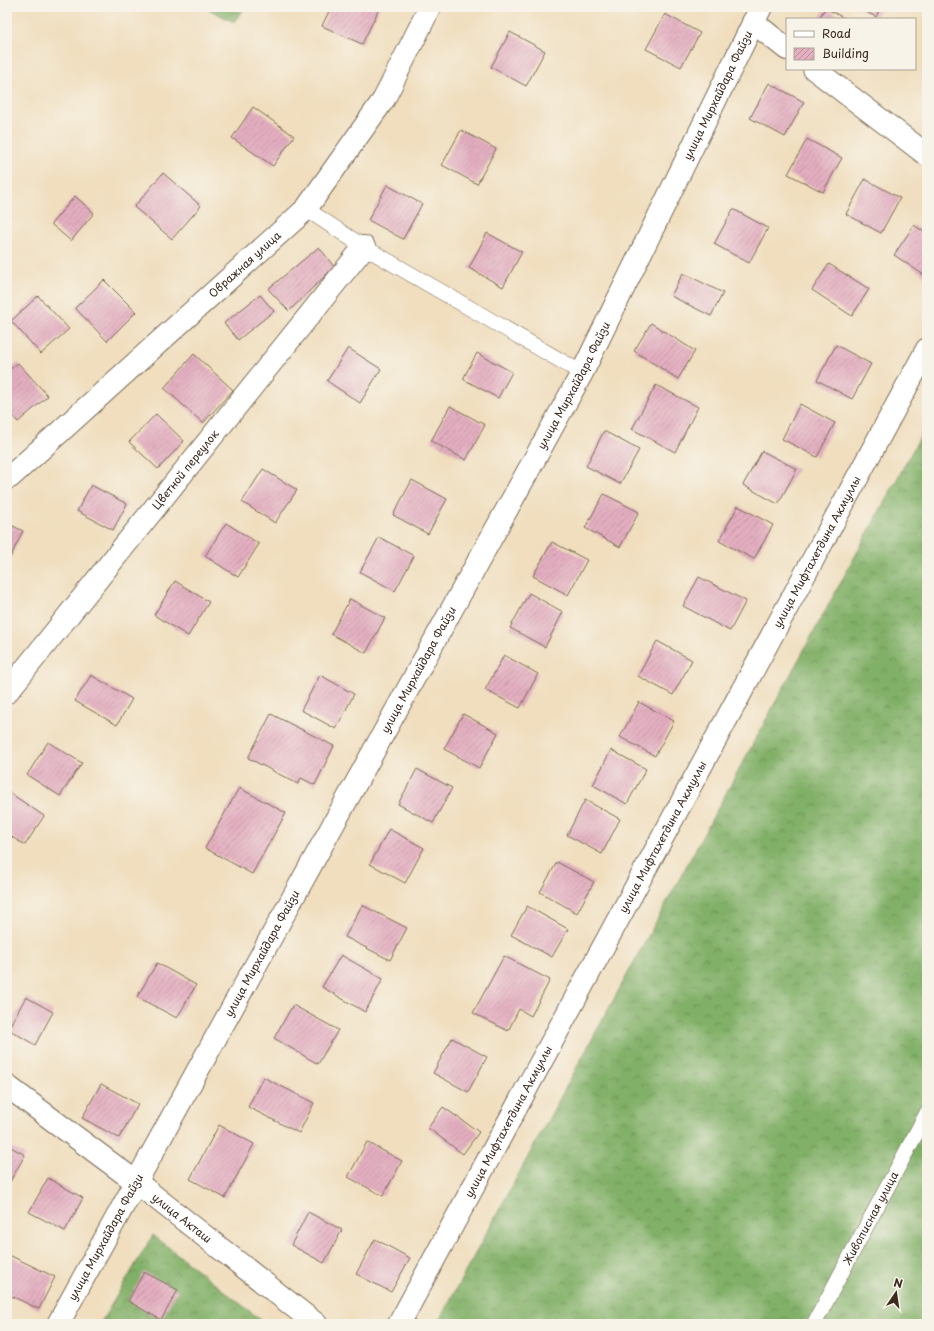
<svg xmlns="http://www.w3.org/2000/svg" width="934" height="1331" font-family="'Playpen Sans',sans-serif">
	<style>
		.forest { fill: url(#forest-crowns); stroke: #5e6d43 }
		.building { fill: url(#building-hatch) }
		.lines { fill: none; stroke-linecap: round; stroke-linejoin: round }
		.lane-casing { stroke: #7a6956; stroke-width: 16 }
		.street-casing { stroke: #7a6956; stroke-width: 24 }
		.lane { stroke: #fff; stroke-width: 15 }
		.street { stroke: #fff; stroke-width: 22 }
		.labels { text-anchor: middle; stroke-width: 3; stroke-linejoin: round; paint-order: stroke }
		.street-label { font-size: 11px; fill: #3b2a1e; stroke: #f7f3e8 }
	</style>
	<defs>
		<pattern id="forest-crowns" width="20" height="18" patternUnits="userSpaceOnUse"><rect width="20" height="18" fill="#81b068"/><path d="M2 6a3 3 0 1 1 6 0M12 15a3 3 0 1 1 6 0" fill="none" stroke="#6b8f55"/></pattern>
		<pattern id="building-hatch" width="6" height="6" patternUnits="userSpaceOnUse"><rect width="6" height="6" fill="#e4afc1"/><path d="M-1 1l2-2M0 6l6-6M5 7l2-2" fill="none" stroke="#ba8f9c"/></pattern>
	</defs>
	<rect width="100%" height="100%" fill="#f7f3e8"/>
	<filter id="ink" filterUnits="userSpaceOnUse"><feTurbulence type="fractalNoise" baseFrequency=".025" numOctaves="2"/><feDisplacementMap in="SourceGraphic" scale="8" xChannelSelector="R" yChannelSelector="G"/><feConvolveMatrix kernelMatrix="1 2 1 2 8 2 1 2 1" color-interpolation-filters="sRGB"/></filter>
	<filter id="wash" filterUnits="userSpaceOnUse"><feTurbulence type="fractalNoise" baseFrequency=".012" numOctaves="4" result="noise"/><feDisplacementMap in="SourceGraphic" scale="16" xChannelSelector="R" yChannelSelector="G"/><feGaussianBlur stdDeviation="0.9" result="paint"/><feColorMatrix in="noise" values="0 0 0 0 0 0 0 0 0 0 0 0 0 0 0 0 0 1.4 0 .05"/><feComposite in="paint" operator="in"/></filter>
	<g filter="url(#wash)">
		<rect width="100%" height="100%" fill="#f0debe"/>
		<!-- forest -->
		<g class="forest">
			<path d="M 204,7 L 245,7 L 234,22 Z"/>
			<path d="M 927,424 L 927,1324 L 437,1324 Z"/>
			<path d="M 153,1235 L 266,1324 L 100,1324 Z"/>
		</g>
		<g id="blocks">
			<!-- building -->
			<g class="building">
				<path d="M 331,7 L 380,7 L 362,44 L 322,26 Z"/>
				<path d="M 857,7 L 881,7 L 876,17 Z"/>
				<path d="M 825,8 L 846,19 L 819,19 Z"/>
				<path d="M 665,14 L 700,33 L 681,67 L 646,49 Z"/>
				<path d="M 510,32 L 545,51 L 526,86 L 491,67 Z"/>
				<path d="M 769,83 L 804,102 L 785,137 L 750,118 Z"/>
				<path d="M 253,107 L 294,136 L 273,166 L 232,138 Z"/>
				<path d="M 461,130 L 496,149 L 477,184 L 442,165 Z"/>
				<path d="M 807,139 L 842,158 L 823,192 L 788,174 Z"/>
				<path d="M 163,173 L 201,206 L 172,239 L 134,207 Z"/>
				<path d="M 865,179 L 900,198 L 881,233 L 846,214 Z"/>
				<path d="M 387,185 L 422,204 L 403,239 L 368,220 Z"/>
				<path d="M 75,196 L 94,213 L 71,241 L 51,224 Z"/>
				<path d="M 733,209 L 768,228 L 749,263 L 714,244 Z"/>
				<path d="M 914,225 L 927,234 L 927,277 L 894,255 Z"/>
				<path d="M 487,233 L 522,252 L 503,287 L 469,268 Z"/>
				<path d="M 319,247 L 334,267 L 289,311 L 268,289 Z"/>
				<path d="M 829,264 L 869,289 L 852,316 L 812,290 Z"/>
				<path d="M 683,273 L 723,293 L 711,316 L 671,296 Z"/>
				<path d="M 104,280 L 136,312 L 107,341 L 75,308 Z"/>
				<path d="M 260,295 L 274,311 L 238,340 L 224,323 Z"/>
				<path d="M 38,296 L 69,329 L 41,354 L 11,321 Z"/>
				<path d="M 651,323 L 695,351 L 678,379 L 634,351 Z"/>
				<path d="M 836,345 L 871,364 L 852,399 L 817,380 Z"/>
				<path d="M 348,348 L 381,369 L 360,403 L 327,381 Z"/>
				<path d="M 477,353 L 512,372 L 498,398 L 463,379 Z"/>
				<path d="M 194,354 L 233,390 L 203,423 L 164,388 Z"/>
				<path d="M 18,363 L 48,396 L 18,422 L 7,409 L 7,372 Z"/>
				<path d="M 656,385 L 698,407 L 675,452 L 632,429 Z"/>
				<path d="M 800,404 L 835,423 L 817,457 L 782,439 Z"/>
				<path d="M 450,406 L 485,425 L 466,460 L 431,441 Z"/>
				<path d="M 156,414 L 184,441 L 158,469 L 129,442 Z"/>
				<path d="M 604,431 L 639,450 L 620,484 L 586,466 Z"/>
				<path d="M 762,451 L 797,469 L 778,504 L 743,485 Z"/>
				<path d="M 263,469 L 297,490 L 275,523 L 242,502 Z"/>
				<path d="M 412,480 L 447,499 L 428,534 L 393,515 Z"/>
				<path d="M 91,485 L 127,504 L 113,530 L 77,511 Z"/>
				<path d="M 604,494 L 639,512 L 620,547 L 585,528 Z"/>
				<path d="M 738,506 L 773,525 L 754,559 L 719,541 Z"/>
				<path d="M 7,523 L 23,531 L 7,564 Z"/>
				<path d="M 226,523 L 259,544 L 238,577 L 205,556 Z"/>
				<path d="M 379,537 L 414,556 L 395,591 L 360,572 Z"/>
				<path d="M 552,542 L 587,560 L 568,595 L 533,576 Z"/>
				<path d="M 699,577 L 746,601 L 730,631 L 683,606 Z"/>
				<path d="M 175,581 L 209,602 L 188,636 L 154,615 Z"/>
				<path d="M 529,593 L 563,612 L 545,647 L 510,628 Z"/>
				<path d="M 350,599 L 385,618 L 366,653 L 331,634 Z"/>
				<path d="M 657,641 L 692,660 L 673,695 L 638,676 Z"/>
				<path d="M 504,655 L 538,674 L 520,708 L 485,690 Z"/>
				<path d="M 91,675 L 132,699 L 117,725 L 75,701 Z"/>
				<path d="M 320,675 L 354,694 L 336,729 L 301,710 Z"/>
				<path d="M 639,702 L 674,721 L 655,756 L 620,737 Z"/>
				<path d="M 271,714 L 334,746 L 315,785 L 301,778 L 298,784 L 248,758 Z"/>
				<path d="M 463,714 L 498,733 L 479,768 L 444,749 Z"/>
				<path d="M 48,742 L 82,763 L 60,796 L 27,775 Z"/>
				<path d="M 611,750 L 646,769 L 627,804 L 593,785 Z"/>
				<path d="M 417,769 L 452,788 L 433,823 L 398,804 Z"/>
				<path d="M 239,788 L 286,813 L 252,874 L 205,848 Z"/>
				<path d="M 7,791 L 44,816 L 25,845 L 7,834 Z"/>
				<path d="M 585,800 L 620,819 L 602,854 L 567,835 Z"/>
				<path d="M 389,829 L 424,848 L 405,883 L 370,864 Z"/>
				<path d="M 557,862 L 594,882 L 577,913 L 540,892 Z"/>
				<path d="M 362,905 L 407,928 L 390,960 L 345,937 Z"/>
				<path d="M 527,906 L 568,929 L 552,957 L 511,935 Z"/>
				<path d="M 341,955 L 383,979 L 365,1012 L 322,987 Z"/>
				<path d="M 504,956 L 550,980 L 531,1016 L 519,1009 L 508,1031 L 473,1013 Z"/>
				<path d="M 157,963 L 196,985 L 177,1018 L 137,997 Z"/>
				<path d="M 26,997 L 53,1012 L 35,1045 L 8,1029 Z"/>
				<path d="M 293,1005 L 338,1030 L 318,1064 L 274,1038 Z"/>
				<path d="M 452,1038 L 487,1057 L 468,1092 L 433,1073 Z"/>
				<path d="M 263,1077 L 314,1103 L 299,1133 L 248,1107 Z"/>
				<path d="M 101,1084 L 138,1104 L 119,1138 L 82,1118 Z"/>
				<path d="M 443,1107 L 479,1132 L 463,1154 L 428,1128 Z"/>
				<path d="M 219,1125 L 254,1144 L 225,1198 L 190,1179 Z"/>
				<path d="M 367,1142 L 402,1161 L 383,1196 L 348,1177 Z"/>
				<path d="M 7,1145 L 25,1155 L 7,1187 Z"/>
				<path d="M 48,1178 L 83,1198 L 65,1231 L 29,1212 Z"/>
				<path d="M 308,1212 L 342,1230 L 324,1263 L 291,1245 Z"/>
				<path d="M 375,1239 L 410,1258 L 391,1292 L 356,1274 Z"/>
				<path d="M 9,1255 L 55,1277 L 39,1309 L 7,1294 L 7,1260 Z"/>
				<path d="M 144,1272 L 178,1290 L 161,1320 L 128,1301 Z"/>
			</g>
		</g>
	</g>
	<g filter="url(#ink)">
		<use href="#blocks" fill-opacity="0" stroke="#7a6956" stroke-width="1"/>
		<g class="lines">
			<!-- lane casing -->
			<g class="lane-casing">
				<g id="lane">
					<path d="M 306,209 L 364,247 L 582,373"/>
					<path id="s1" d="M 814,1324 L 927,1113"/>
				</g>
			</g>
			<!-- street casing -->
			<g class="street-casing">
				<g id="street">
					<path d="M 753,22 L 787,49"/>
					<path d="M 814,69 L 927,155"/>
					<path id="s2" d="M 7,478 L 10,477 L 306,209 L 384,99 L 430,7"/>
					<path id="s3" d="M 7,692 L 364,247"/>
					<path id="s4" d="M 7,1086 L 136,1182 L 316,1324"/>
					<path id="s5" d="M 58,1324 L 582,373 L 761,7"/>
					<path id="s6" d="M 399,1324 L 927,349"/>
				</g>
			</g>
			<!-- lane -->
			<use href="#lane" class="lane"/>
			<!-- street -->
			<use href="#street" class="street"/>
		</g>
	</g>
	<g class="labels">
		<!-- street labels -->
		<g class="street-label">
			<text dy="4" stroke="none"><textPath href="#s5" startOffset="1395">улица Мирхайдара Файзи</textPath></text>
			<text dy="4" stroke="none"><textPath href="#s2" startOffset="320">Овражная улица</textPath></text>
			<text dy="4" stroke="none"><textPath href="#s5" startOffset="1071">улица Мирхайдара Файзи</textPath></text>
			<text dy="4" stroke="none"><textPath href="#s3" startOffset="285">Цветной переулок</textPath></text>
			<text dy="4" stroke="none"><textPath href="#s6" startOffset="878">улица Мифтахетдина Акмуллы</textPath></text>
			<text dy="4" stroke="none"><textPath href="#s5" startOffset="747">улица Мирхайдара Файзи</textPath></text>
			<text dy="4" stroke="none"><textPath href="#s6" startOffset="554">улица Мифтахетдина Акмуллы</textPath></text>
			<text dy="4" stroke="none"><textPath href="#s5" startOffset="423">улица Мирхайдара Файзи</textPath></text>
			<text dy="4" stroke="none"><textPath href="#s6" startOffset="230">улица Мифтахетдина Акмуллы</textPath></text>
			<text dy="4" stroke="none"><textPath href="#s4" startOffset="219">улица Акташ</textPath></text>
			<text dy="4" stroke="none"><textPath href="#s1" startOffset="120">Живописная улица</textPath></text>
			<text dy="4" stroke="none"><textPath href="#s5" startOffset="99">улица Мирхайдара Файзи</textPath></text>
		</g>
	</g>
	<!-- margin -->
	<rect width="934" height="1331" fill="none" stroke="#f7f3e8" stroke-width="24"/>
	<!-- legend -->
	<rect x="786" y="18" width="130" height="52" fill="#f7f3e8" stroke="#aca397"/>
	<rect x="794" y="31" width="20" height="6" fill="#ffffff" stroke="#aca397"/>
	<text x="822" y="38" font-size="12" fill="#3b2a1e">Road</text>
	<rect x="794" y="48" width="20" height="12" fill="url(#building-hatch)" stroke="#aca397"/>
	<text x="822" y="58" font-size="12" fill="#3b2a1e">Building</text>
	<!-- north arrow -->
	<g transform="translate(896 1293) rotate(13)" stroke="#f7f3e8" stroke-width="3" paint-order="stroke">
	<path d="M0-3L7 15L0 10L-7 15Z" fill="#3b2a1e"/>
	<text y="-6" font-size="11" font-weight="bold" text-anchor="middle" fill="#3b2a1e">N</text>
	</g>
</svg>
